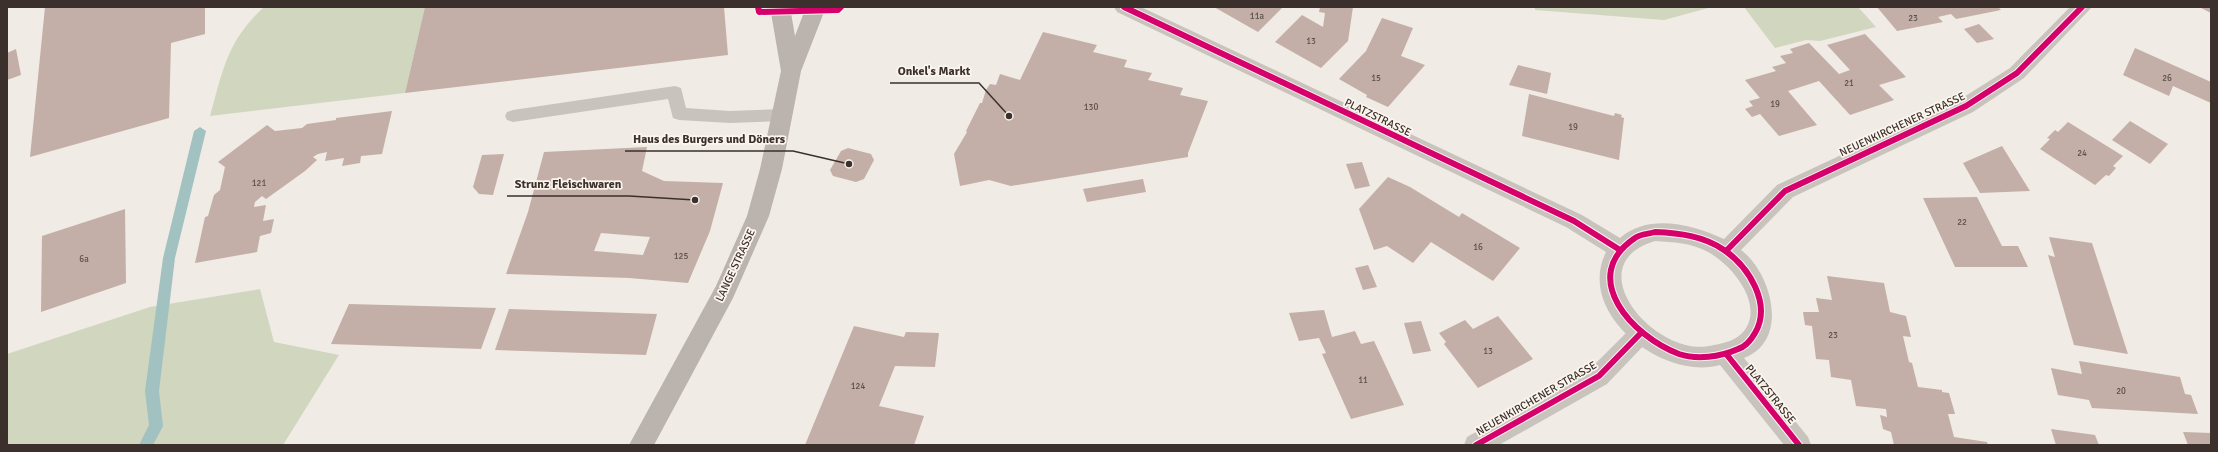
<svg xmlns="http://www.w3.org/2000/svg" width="2218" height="452" font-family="Signika,sans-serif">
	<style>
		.green { fill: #d1d6bf }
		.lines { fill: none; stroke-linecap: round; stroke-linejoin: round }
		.stream { fill: #a1c2c1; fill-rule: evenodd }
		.building { fill: #c3afa7; fill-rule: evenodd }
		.service { fill: #c9c3be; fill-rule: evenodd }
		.minor { fill: #c9c3be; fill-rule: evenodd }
		.tertiary { fill: #c9c3be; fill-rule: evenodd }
		.secondary { fill: #bab3ae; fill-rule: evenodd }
		.cycleway-casing { stroke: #fbf5ee; stroke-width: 8 }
		.cycleway { stroke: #d6006c; stroke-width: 6 }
		.labels { text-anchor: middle; stroke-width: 3.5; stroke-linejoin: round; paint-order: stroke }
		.number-label { font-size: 9px; fill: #5d504a }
		.street-label { font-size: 11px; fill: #3b302b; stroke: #fbf5ee }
		.leader { fill: none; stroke: #3b302b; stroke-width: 1.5 }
		.callout-dot { fill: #3b302b; stroke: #fbf5ee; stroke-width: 1.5 }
		.callout-label { font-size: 12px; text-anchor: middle; font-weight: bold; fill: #3b302b; stroke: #fbf5ee; stroke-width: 3.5; stroke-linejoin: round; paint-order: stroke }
	</style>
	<rect width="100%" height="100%" fill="#f0ebe5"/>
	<!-- green -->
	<g class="green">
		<path d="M 264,7 L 425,8 L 405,93 L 210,116 C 223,70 227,41 264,7 Z"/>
		<path d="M 1535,7 L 1712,7 L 1664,20 L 1535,10 Z"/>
		<path d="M 1744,7 L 1858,7 L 1876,27 L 1820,41 L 1806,40 L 1775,48 Z"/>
		<path d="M 260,289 L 274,342 L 339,355 L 283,445 L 7,445 L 7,354 L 150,307 Z"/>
	</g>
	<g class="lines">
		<!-- stream -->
		<path class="stream" d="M 200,127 L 206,131 L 175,258 L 159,391 L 163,426 L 153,445 L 139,445 L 149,425 L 145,391 L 163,258 L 194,131 Z"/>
	</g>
	<!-- building -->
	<g class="building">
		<path d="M 45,7 L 205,7 L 205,34 L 171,43 L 169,118 L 30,157 Z"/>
		<path d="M 425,7 L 724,7 L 728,55 L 405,93 Z"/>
		<path d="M 1214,7 L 1283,7 L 1258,32 Z"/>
		<path d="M 1320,7 L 1353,7 L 1348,41 L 1321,68 L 1275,42 L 1302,15 L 1323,27 L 1325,13 L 1319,12 Z"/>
		<path d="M 1877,7 L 1998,7 L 2001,10 L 1956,19 L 1951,14 L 1938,17 L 1943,22 L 1897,31 Z"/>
		<path d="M 2199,7 L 2211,7 L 2211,13 Z"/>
		<path d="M 1382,18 L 1413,28 L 1401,56 L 1425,65 L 1388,107 L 1366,97 L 1367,95 L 1339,79 L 1366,51 Z"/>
		<path d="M 1979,24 L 1994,39 L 1977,43 L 1964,29 Z"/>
		<path d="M 1043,32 L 1097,45 L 1093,52 L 1127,60 L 1124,67 L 1152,73 L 1148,80 L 1183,88 L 1180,95 L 1208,101 L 1188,153 L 1188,157 L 1011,186 L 989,180 L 960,186 L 954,154 L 967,132 L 966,131 L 980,103 L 982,103 L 986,90 L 990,84 L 996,85 L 1000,74 L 1020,80 Z"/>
		<path d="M 1865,34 L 1906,77 L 1879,85 L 1894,100 L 1850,115 L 1819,81 L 1788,91 L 1817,125 L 1779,136 L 1760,114 L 1752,117 L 1745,109 L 1753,106 L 1749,101 L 1760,98 L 1745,80 L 1776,71 L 1772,67 L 1786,63 L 1780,56 L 1793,53 L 1790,49 L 1809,43 L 1839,74 L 1850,70 L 1827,45 Z"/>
		<path d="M 2135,48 L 2211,82 L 2211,103 L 2173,86 L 2169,96 L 2123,75 Z"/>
		<path d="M 16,49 L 21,75 L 7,80 L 7,53 Z"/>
		<path d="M 1518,65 L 1551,73 L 1547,94 L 1509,85 Z"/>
		<path d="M 1529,94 L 1614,116 L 1615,113 L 1622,115 L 1621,117 L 1624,118 L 1619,160 L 1522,136 Z"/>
		<path d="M 392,111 L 382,154 L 361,156 L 360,163 L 342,166 L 344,158 L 325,161 L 327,152 L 318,154 L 313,157 L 317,160 L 305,171 L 266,199 L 262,196 L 255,202 L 254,207 L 266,205 L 263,221 L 274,219 L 271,233 L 260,236 L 257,252 L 195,263 L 205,217 L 208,216 L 214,195 L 220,190 L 225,167 L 218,162 L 267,125 L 275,131 L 302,128 L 307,124 L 336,120 L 336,118 Z"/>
		<path d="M 2130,121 L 2168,144 L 2150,164 L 2112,140 Z"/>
		<path d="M 2068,122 L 2123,156 L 2113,166 L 2116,168 L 2109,176 L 2106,175 L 2095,185 L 2040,149 L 2050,139 L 2047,138 L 2055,130 L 2058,132 Z"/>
		<path d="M 2002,146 L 2030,191 L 1980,193 L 1963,163 Z"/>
		<path d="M 647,147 L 642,171 L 664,181 L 723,183 L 710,231 L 688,283 L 629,278 L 506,274 L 528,212 L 544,152 ZM 601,233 L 650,237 L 643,255 L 594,251 Z"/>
		<path d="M 848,148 L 871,154 L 874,160 L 864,179 L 856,182 L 833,176 L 830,170 L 841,151 Z"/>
		<path d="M 504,154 L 493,195 L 479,194 L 473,187 L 482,155 Z"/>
		<path d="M 1362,162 L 1370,186 L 1355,189 L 1346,164 Z"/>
		<path d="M 1388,177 L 1410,187 L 1459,217 L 1462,213 L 1520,248 L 1493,281 L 1431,242 L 1413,263 L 1387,246 L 1374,250 L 1359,209 Z"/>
		<path d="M 1143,179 L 1146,192 L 1087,202 L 1083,189 Z"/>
		<path d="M 1977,197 L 2002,246 L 2018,246 L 2028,267 L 1955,267 L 1923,198 Z"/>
		<path d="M 125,209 L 126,283 L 41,312 L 42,236 Z"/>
		<path d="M 2049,237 L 2092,243 L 2128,354 L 2074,345 L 2048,255 L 2055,257 Z"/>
		<path d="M 1368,265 L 1377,287 L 1363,290 L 1355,268 Z"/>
		<path d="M 1827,276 L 1884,283 L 1890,312 L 1906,316 L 1911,337 L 1903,336 L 1909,362 L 1912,363 L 1918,387 L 1942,390 L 1942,392 L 1949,393 L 1955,414 L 1948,414 L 1954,437 L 1987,442 L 1988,445 L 1894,445 L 1891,432 L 1883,429 L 1880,415 L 1887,417 L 1886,409 L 1856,406 L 1851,380 L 1831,377 L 1829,360 L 1816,359 L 1812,326 L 1805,325 L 1803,312 L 1819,312 L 1816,298 L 1832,300 Z"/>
		<path d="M 349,304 L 496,308 L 481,349 L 331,344 Z"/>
		<path d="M 509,309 L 657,314 L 646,355 L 495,350 Z"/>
		<path d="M 1324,310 L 1332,337 L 1355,331 L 1361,344 L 1374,341 L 1404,405 L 1351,419 L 1322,354 L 1326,353 L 1319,338 L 1299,341 L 1289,313 Z"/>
		<path d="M 1498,316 L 1533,359 L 1478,388 L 1444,344 L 1446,342 L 1439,333 L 1465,320 L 1473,329 Z"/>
		<path d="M 1421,321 L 1431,351 L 1413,354 L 1404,323 Z"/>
		<path d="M 854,326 L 904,337 L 906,332 L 939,333 L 935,367 L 895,366 L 879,406 L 924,416 L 914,445 L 805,445 Z"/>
		<path d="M 2079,361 L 2180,377 L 2185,394 L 2191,395 L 2198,414 L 2092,408 L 2089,400 L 2058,395 L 2051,368 L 2082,374 Z"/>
		<path d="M 2051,429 L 2095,435 L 2099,445 L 2056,445 Z"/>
		<path d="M 2183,432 L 2211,433 L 2211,445 L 2188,445 Z"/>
	</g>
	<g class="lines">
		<!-- service -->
		<path class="service" d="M 675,86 L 681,88 L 686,108 L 730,111 L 781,109 L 787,111 L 789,115 L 787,119 L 781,121 L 730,123 L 679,120 L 673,118 L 668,99 L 513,122 L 507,120 L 505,116 L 507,112 L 513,110 Z"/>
		<!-- minor -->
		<path class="minor" d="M 1640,324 L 1648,327 L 1652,334 L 1648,341 L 1607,384 L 1499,445 L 1464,445 L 1467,437 L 1591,368 L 1632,327 Z"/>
		<!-- tertiary -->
		<path class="tertiary" d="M 1114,7 L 1141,7 L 1582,215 L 1620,238 C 1648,213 1692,224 1724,239 L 1777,185 L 1959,100 L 2010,68 L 2070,7 L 2092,7 L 2024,78 L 1973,112 L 1793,197 L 1741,250 C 1772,273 1790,341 1744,358 L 1808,437 L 1811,445 L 1784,445 L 1720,365 C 1664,381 1575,314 1606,252 L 1566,227 L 1117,12 ZM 1655,241 C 1673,242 1692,243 1708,252 C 1731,264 1765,304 1744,331 C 1737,340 1725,343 1714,345 C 1658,361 1574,265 1655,241 Z"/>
		<!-- secondary -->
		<path class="secondary" d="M 770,7 L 790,7 L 795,36 L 806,7 L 826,7 L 801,71 L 782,169 L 769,216 L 733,298 L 654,445 L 629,445 L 716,286 L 747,216 L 760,169 L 781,71 Z"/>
		<!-- cycleway casing -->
		<g class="cycleway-casing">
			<g id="cycleway">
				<path d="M 758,7 L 759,12 L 838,10 L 841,7"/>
				<path d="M 1124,7 L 1574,221 L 1620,250"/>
				<path d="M 1655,232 C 1679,233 1704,236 1724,250 C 1749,267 1772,304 1755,333 C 1751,340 1745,347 1738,349 C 1720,357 1697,360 1679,354 C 1633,337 1577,277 1635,238 C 1640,234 1649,234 1655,232 Z"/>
				<path d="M 1726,251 L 1785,191 L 1966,106 L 2017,73 L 2082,7"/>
				<path d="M 1727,355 L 1799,445"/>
				<path d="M 1476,445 L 1599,376 L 1640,334"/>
			</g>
		</g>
		<!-- cycleway -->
		<use href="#cycleway" class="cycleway"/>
	</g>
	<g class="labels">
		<!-- number labels -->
		<g class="number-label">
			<text x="1257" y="19">11a</text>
			<text x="1913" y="21">23</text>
			<text x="1311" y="44">13</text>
			<text x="1376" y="81">15</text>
			<text x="2167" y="81">26</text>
			<text x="1849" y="86">21</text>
			<text x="1775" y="107">19</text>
			<text x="1091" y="110">130</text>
			<text x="1573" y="130">19</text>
			<text x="2082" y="156">24</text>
			<text x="259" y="186">121</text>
			<text x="1962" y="225">22</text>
			<text x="1478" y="250">16</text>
			<text x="681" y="259">125</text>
			<text x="84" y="262">6a</text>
			<text x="1833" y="338">23</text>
			<text x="1488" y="354">13</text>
			<text x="1363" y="383">11</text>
			<text x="858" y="389">124</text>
			<text x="2121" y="394">20</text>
		</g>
		<!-- street labels -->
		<g class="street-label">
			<text transform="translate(1378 117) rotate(26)" y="4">PLATZSTRASSE</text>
			<text transform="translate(1902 124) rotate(-25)" y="4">NEUENKIRCHENER STRASSE</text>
			<text transform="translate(735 265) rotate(-65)" y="4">LANGE STRASSE</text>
			<text transform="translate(1771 394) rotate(51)" y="4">PLATZSTRASSE</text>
			<text transform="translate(1536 398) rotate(-30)" y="4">NEUENKIRCHENER STRASSE</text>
		</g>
	</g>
	<!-- callouts -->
	<path class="leader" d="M1009 116L979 83H890M849 164L793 151H625M695 200L629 196H507"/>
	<g class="callout-dot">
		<circle cx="1009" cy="116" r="4"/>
		<circle cx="849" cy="164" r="4"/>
		<circle cx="695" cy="200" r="4"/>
	</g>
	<g class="callout-label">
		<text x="934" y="75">Onkel's Markt</text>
		<text x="709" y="143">Haus des Burgers und Döners</text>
		<text x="568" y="188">Strunz Fleischwaren</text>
	</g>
	<!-- border -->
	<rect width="2218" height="452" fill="none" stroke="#3b302b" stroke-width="16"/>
</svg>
